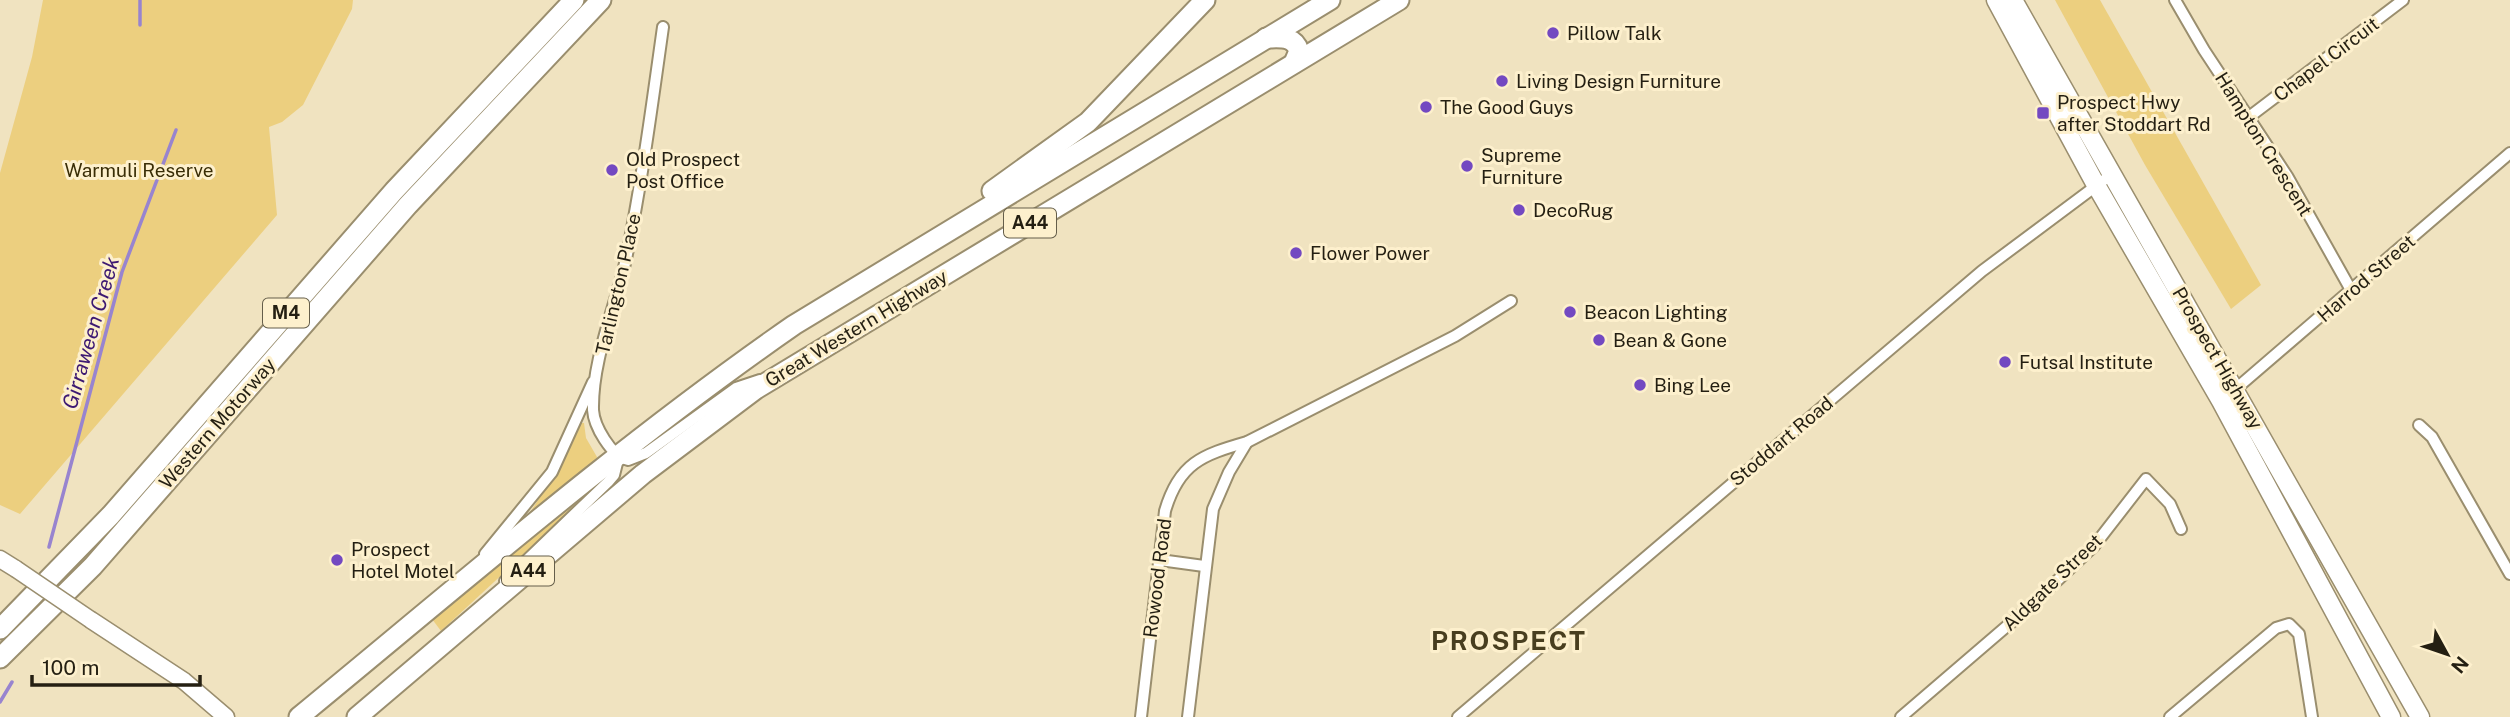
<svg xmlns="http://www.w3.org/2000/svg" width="2510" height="717" font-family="'Public Sans',sans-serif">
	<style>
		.green { fill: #eccf7f }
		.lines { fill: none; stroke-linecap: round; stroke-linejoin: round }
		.stream { stroke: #9884cf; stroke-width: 3.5 }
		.street-casing { stroke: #9a8e6e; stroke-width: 14 }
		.secondary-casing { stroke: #9a8e6e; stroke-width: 19 }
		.primary-casing { stroke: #9a8e6e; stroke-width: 21 }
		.highway-casing { stroke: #9a8e6e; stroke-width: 23 }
		.street { stroke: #fff; stroke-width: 10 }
		.secondary { stroke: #fff; stroke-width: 16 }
		.primary { stroke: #fff; stroke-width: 18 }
		.highway { stroke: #fff; stroke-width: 19 }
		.secondary-bridge-casing { stroke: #9a8e6e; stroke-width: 19; stroke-linecap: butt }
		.secondary-bridge { stroke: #fff; stroke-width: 16 }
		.poi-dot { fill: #7349c1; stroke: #fdf0cd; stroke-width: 2.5 }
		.labels { text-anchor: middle; stroke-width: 6; stroke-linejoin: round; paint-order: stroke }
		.shield { fill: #fdf0cd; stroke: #655e4a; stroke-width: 2 }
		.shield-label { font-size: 18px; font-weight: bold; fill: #241f12 }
		.poi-label { font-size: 19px; fill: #241f12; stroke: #fdf0cd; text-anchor: start }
		.street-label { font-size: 19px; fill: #241f12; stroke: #fdf0cd }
		.park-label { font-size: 19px; fill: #392d06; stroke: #fdf0cd }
		.water-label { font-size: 21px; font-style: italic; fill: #3d1972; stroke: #fdf0cd }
		.district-label { font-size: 26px; font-weight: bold; letter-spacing: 2px; fill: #483e1f; stroke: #fdf0cd }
	</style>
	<rect width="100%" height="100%" fill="#f0e3c0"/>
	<!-- green -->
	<g class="green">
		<path d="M 43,0 L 353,0 L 352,9 L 303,105 L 282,122 L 269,127 L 277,215 L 20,514 L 0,505 L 0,173 L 32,57 Z"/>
		<path d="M 2055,0 L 2100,0 L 2261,285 L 2231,309 L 2145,165 Z"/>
		<path d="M 581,423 L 584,423 L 586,438 L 597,457 L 596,461 L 529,514 L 563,461 Z"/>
		<path d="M 581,497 L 583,500 L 441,631 L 432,619 Z"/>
	</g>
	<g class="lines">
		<!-- stream -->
		<g class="stream">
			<path d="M 140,0 L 140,25"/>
			<path d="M 49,547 L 122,272 L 176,130"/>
			<path d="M 0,702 L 12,682"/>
		</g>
		<!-- street casing -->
		<g class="street-casing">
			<g id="street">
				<path d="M 2175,0 L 2204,50 L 2287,176 L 2351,290"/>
				<path d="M 663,27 C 652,105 642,182 626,259 C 615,308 592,360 593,410 C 594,426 611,456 628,460 L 646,453 L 736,388 L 760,380"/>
				<path d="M 2249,117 L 2403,0"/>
				<path d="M 2231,393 L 2510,153"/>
				<path d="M 2419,425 L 2432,437 L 2510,574"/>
				<path d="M 485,554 L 552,472 L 593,382"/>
				<path d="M 1160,560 L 1204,566"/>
				<path d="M 505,581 L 608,482 L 614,475 L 618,459"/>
				<path d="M 1141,717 L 1165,511 C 1179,463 1202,455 1247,442 L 1455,336 L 1511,301"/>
				<path d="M 1188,717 L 1213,509 L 1229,472 L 1247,442"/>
				<path d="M 1458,717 L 1982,271 L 2112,174"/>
				<path d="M 1901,717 L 2028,608 L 2094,546 L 2146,479 L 2170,504 L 2181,529"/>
				<path d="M 2170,717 L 2276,628 L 2289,624 L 2299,634 L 2312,717"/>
			</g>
		</g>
		<!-- secondary casing -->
		<g class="secondary-casing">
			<g id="secondary">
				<path d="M 0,559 L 16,569"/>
				<path d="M 91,620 L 184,681 L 226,717"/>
			</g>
		</g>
		<!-- primary casing -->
		<g class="primary-casing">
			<g id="primary">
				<path d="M 1996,0 L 2096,185 L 2221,401 L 2391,717"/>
				<path d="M 2013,0 L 2420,717"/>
			</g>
		</g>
		<!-- highway casing -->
		<g class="highway-casing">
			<g id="highway">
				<path d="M 1266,38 C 1280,38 1294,35 1299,51 L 1294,63"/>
				<path d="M 992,191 L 1088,122 L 1205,0"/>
				<path d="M 0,629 L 111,515 L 394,191 L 574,0"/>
				<path d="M 0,658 L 93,566 L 408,205 L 601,0"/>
				<path d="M 299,717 C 462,583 621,445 794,325 L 1330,0"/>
				<path d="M 357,717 L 643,474 L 756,389 L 1399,0"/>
			</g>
		</g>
		<!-- street -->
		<use href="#street" class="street"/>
		<!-- secondary -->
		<use href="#secondary" class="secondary"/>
		<!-- primary -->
		<use href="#primary" class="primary"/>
		<!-- highway -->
		<use href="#highway" class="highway"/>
		<!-- secondary-bridge casing -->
		<g class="secondary-bridge-casing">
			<path id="secondary-bridge" d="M 16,569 L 91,620"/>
		</g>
		<!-- secondary-bridge -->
		<use href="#secondary-bridge" class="secondary-bridge"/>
	</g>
	<!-- markers -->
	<g class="poi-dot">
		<circle cx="1553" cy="33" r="7"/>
		<circle cx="1502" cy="81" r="7"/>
		<circle cx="1426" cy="107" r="7"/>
		<rect x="2036" y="106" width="14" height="14" rx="3.5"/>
		<circle cx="1467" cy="166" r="7"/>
		<circle cx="612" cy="170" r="7"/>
		<circle cx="1519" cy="210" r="7"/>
		<circle cx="1296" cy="253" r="7"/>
		<circle cx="1570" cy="312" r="7"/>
		<circle cx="1599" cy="340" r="7"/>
		<circle cx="2005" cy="362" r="7"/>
		<circle cx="1640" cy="385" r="7"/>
		<circle cx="337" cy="560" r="7"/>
	</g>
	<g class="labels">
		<!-- shield labels -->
		<g class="shield">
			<rect x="1004" y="208.5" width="52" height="29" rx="5"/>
			<rect x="263" y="298.5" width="46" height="29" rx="5"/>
			<rect x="502" y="556.5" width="52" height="29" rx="5"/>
		</g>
		<g class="shield-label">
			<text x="1030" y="229">A44</text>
			<text x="286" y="319">M4</text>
			<text x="528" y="577">A44</text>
		</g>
		<!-- poi labels -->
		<g class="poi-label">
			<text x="1567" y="40">Pillow Talk</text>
			<text x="1516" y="88">Living Design Furniture</text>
			<text x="2057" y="109">Prospect Hwy<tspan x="2057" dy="22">after Stoddart Rd</tspan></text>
			<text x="1440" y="114">The Good Guys</text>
			<text x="1481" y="162">Supreme<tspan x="1481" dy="22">Furniture</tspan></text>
			<text x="626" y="166">Old Prospect<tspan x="626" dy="22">Post Office</tspan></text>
			<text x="1533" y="217">DecoRug</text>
			<text x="1310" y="260">Flower Power</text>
			<text x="1584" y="319">Beacon Lighting</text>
			<text x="1613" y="347">Bean &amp; Gone</text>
			<text x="2019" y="369">Futsal Institute</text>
			<text x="1654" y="392">Bing Lee</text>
			<text x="351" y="556">Prospect<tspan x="351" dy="22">Hotel Motel</tspan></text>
		</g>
		<!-- street labels -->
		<g class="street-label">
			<text transform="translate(2326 59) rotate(-37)" y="7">Chapel Circuit</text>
			<text transform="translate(2264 144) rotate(58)" y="7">Hampton Crescent</text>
			<text transform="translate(2366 278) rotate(-41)" y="7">Harrod Street</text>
			<text transform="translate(618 284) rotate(-77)" y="7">Tarlington Place</text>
			<text transform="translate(856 328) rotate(-31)" y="7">Great Western Highway</text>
			<text transform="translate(2218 358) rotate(60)" y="7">Prospect Highway</text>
			<text transform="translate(217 423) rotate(-49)" y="7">Western Motorway</text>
			<text transform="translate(1781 441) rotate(-40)" y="7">Stoddart Road</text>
			<text transform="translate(1157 578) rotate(-83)" y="7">Rowood Road</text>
			<text transform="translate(2052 582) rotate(-44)" y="7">Aldgate Street</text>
		</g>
		<!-- park labels -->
		<g class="park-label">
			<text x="139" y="177">Warmuli Reserve</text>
		</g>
		<!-- water labels -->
		<g class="water-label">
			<text transform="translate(91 333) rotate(-74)" y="7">Girraween Creek</text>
		</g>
		<!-- district labels -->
		<g class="district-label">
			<text x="1509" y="650">PROSPECT</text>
		</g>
	</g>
	<!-- north arrow -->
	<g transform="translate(2447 654) rotate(130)" stroke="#fdf0cd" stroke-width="5" paint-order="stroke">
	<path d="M0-5L12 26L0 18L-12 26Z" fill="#241f12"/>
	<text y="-10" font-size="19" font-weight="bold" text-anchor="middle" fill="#241f12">N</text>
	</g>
	<!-- scale -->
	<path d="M32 675v10h168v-10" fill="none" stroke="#241f12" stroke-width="3.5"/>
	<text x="42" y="675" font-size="21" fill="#241f12" stroke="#fdf0cd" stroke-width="5" paint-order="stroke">100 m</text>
</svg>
